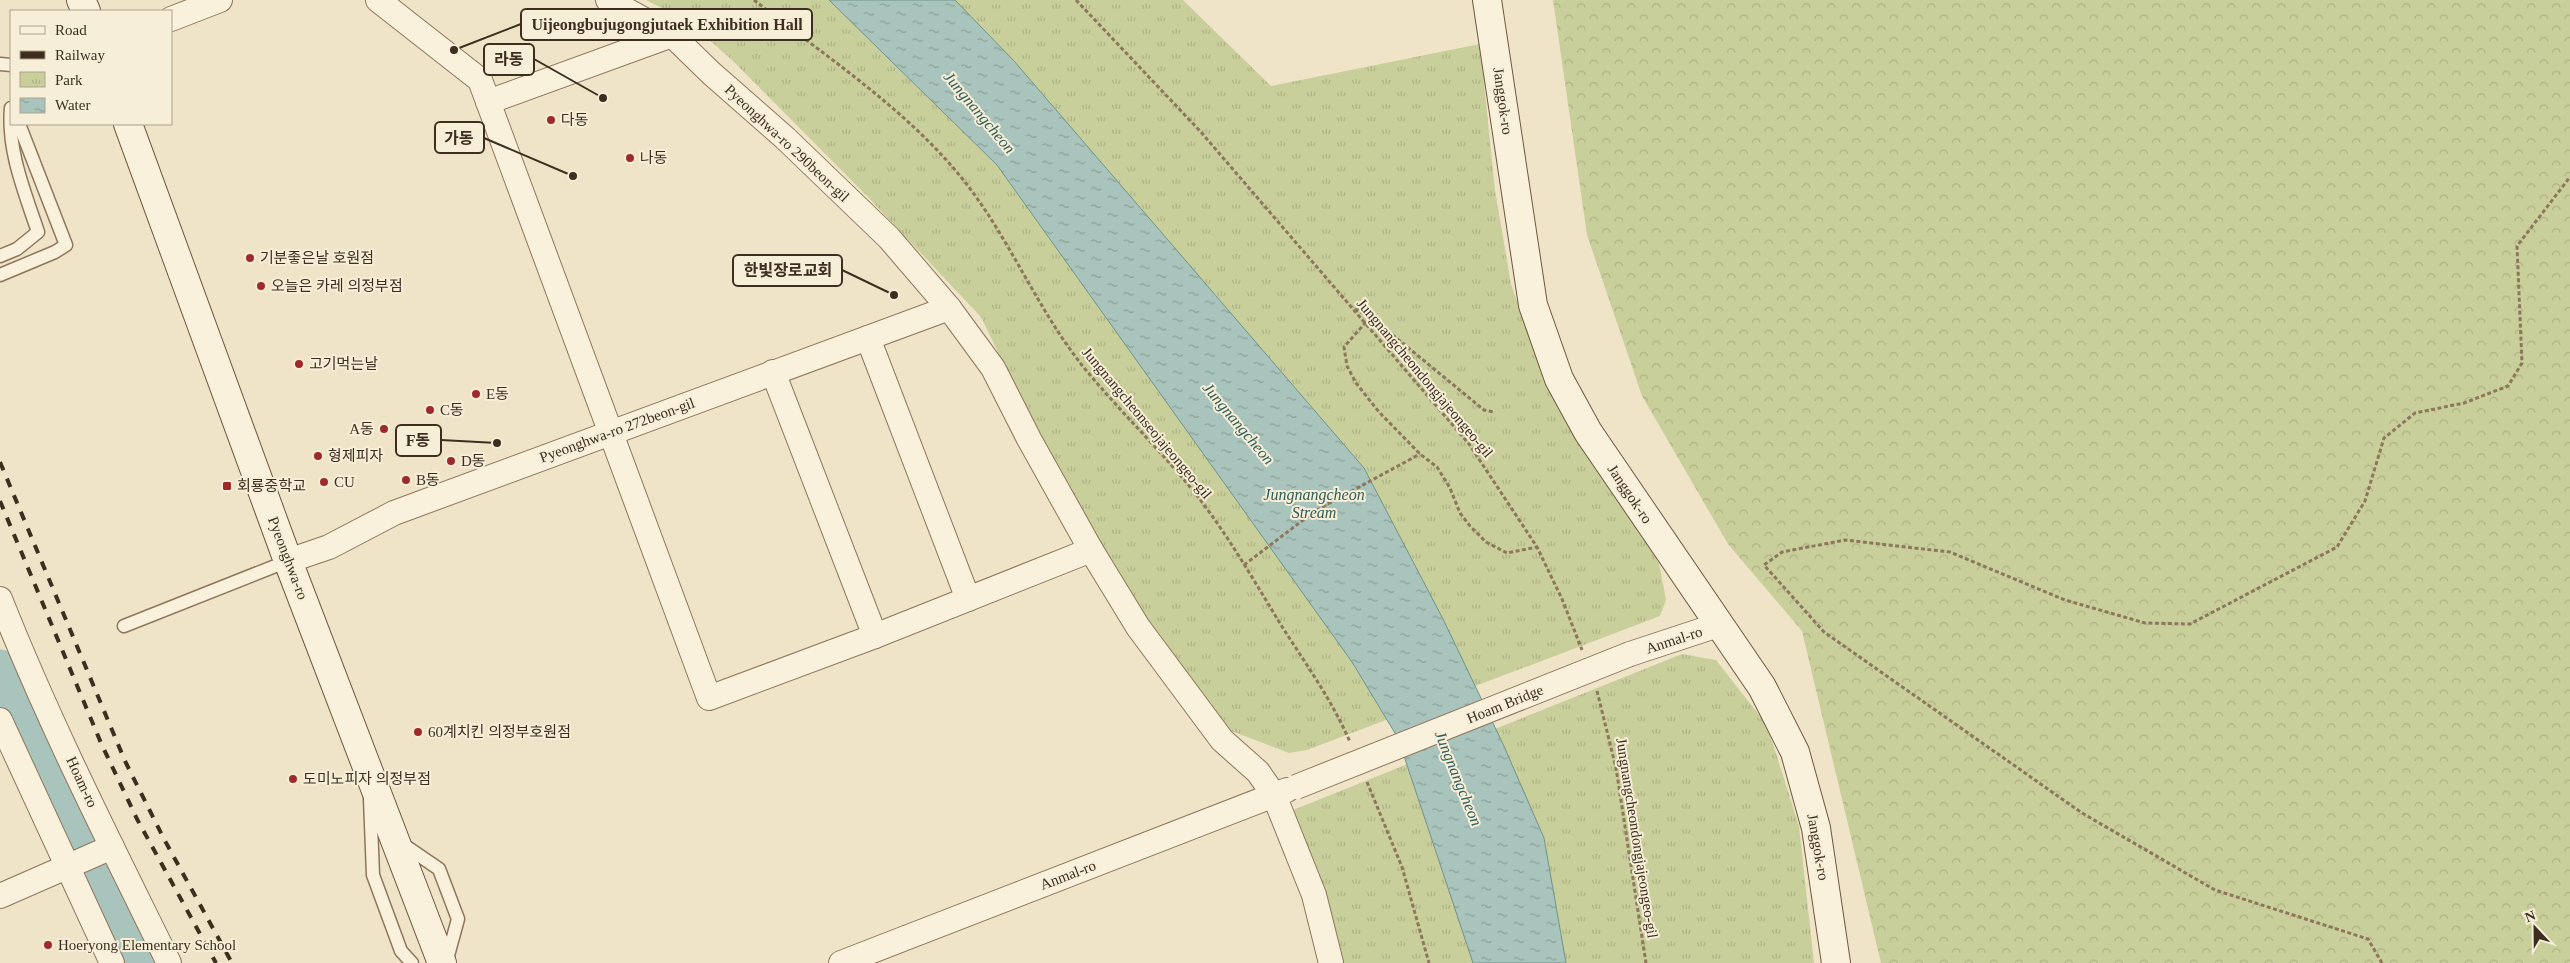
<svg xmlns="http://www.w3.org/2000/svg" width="2570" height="963" font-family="'Times New Roman','Noto Sans KR',serif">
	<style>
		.forest { fill: url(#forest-crowns) }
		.park { fill: url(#park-tufts) }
		.water { fill: url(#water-ripples); stroke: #6f938a }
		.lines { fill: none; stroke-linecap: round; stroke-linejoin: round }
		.river { stroke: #a9c4bc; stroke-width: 39 }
		.lane-casing { stroke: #8d765c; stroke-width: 15 }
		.street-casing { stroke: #8d765c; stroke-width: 26 }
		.secondary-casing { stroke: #6f573f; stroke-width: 30 }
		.path { stroke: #8d765c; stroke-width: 3; stroke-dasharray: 4 2.5; stroke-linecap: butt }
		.lane { stroke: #faf1dc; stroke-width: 12 }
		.street { stroke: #faf1dc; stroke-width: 24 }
		.secondary { stroke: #faf1dc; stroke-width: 28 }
		.rail { stroke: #3d2e20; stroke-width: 4; stroke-dasharray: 9 9; stroke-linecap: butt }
		.street-bridge-casing { stroke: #8d765c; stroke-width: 26; stroke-linecap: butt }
		.street-bridge { stroke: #faf1dc; stroke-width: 24 }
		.poi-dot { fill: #9e2a2b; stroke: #f7eed8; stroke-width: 2 }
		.labels { text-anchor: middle; stroke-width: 4; stroke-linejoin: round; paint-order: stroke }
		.street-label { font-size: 15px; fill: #3d2e20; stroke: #f7eed8 }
		.poi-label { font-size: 15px; fill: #3d2e20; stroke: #f7eed8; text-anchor: start }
		.water-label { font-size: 16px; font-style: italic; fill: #2f5d5a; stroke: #f7eed8 }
		.leader { fill: none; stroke: #3d2e20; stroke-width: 2 }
		.callout-dot { fill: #3d2e20; stroke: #f7eed8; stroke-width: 2 }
		.callout { fill: #f7eed8; stroke: #3d2e20; stroke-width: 2 }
		.callout-label { font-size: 16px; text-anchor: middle; font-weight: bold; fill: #3d2e20 }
	</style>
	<defs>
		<pattern id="forest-crowns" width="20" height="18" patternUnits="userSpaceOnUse" patternTransform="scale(1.25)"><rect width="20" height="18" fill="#c9cf9b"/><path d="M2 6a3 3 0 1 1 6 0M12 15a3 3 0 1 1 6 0" fill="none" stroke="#aeb285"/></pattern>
		<pattern id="park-tufts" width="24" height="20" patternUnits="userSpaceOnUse" patternTransform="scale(1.25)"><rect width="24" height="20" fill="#c9cf9b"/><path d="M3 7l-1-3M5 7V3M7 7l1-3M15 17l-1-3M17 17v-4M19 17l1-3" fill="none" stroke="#aeb285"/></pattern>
		<pattern id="water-ripples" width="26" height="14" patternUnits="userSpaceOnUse" patternTransform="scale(1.25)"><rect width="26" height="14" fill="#a9c4bc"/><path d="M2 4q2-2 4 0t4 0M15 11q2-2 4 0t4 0" fill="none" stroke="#8ba098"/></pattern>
	</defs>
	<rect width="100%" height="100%" fill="#f0e4c8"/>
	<!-- forest -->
	<path class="forest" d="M 1553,0 L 2570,0 L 2570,963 L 1881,963 L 1802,631 L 1728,544 L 1642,396 L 1587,235 Z"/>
	<!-- park -->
	<g class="park">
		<path d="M 646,0 L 1183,0 L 1271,86 L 1480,44 L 1495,190 L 1511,284 L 1542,372 L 1659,563 L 1666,600 L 1660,616 L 1307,750 L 1289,753 L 1229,730 L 1143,622 L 1031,420 L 981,317 L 865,194 L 733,61 L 689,22 Z"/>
		<path d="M 1682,654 L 1716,660 L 1767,725 L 1799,826 L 1814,963 L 1337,963 L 1321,892 L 1293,810 Z"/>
	</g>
	<!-- water -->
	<path class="water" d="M 829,0 L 955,0 L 1014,61 L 1364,468 L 1443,619 L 1503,744 L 1544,838 L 1566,963 L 1473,963 L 1398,738 L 1352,662 L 997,165 Z"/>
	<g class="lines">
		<!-- river -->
		<path class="river" d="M 0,669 L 54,786 L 140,963"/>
		<!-- lane casing -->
		<g class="lane-casing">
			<g id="lane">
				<path d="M 0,64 L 11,65"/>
				<path d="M 0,256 L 17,249 L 38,232 C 25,193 7,150 11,108"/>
				<path d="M 0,275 L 55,252 L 66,245 L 19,124"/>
				<path d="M 124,626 L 288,561"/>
				<path d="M 370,799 L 373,875 L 401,951 L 412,963"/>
				<path d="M 401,843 L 439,869 L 458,919 L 446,963"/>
			</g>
		</g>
		<!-- street casing -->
		<g class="street-casing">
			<g id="street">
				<path d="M 378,0 L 480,80 L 709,698 L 875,636 L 1091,550"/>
				<path d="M 608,0 L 672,35 L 711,73 L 785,138 L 889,238 L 949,308 L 993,368 L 1029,439 L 1091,550 L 1138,627 L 1222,740 L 1258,772 L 1274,795 L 1314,895 L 1331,963"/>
				<path d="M 171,19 L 220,0"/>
				<path d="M 488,102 L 672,35"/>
				<path d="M 868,338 L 968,599"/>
				<path d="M 773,372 L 875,636"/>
				<path d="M 288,561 L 329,547 L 394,513 L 949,308"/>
				<path d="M 0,599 C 49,723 110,843 169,963"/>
				<path d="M 1630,654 L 1718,625"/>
				<path d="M 0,720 L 112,963"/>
				<path d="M 0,896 L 112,847"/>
				<path d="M 841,963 L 1287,790"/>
			</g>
		</g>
		<!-- secondary casing -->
		<g class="secondary-casing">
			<g id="secondary">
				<path d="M 81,0 L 86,11"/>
				<path d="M 1487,0 L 1533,305 L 1559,379 L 1588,432 L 1762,687 L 1795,752 L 1816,828 L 1836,963"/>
				<path d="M 128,124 L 288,561 L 442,963"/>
			</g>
		</g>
		<!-- path -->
		<g class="path">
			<path d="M 754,0 C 826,57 907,109 965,182 C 1011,241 1038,311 1085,369 C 1119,410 1157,447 1191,488 C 1225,530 1253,579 1281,625 C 1305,663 1332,700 1350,742"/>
			<path d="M 1076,0 L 1200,131 L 1469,444 L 1537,547 L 1562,599 L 1582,650"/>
			<path d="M 1355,309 L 1372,318 L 1484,410 L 1494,412"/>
			<path d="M 1366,322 L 1344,347 L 1347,366 L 1356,383 L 1379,412 L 1420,454 L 1437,467 L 1450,488 L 1460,513 L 1470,526 L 1486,542 L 1507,553 L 1537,547"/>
			<path d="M 1244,565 L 1315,511 L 1420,454"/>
			<path d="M 1597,691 L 1616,768 L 1646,963"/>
			<path d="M 1367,782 L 1402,867 L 1429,963"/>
			<path d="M 2382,963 L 2368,939 L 2215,890 L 2082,813 L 1824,632 L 1764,565 L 1782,552 L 1845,540 L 1950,552 L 2065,600 L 2145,623 L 2190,624 L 2337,547 L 2365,501 L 2384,438 L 2415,413 L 2464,403 L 2508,386 L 2522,363 L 2517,246 L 2570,177"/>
		</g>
		<!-- lane -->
		<use href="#lane" class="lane"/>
		<!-- street -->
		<use href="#street" class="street"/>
		<!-- secondary -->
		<use href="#secondary" class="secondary"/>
		<!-- rail -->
		<g class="rail">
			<path d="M 0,462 L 125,761 L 164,839 L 232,963"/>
			<path d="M 0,501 L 101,743 L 137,819 L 216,963"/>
		</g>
		<!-- street-bridge casing -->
		<g class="street-bridge-casing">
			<path id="street-bridge" d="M 1296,787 L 1630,654"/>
		</g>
		<!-- street-bridge -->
		<use href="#street-bridge" class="street-bridge"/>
	</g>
	<!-- markers -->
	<g class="poi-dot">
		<circle cx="551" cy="120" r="5"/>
		<circle cx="630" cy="158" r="5"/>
		<circle cx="250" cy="258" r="5"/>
		<circle cx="261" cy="286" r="5"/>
		<circle cx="299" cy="364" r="5"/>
		<circle cx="476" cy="394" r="5"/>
		<circle cx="430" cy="410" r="5"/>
		<circle cx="384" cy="429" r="5"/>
		<circle cx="318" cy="456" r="5"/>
		<circle cx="451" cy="461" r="5"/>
		<circle cx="406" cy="480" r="5"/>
		<circle cx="324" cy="482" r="5"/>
		<rect x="222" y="481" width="10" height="10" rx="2.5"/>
		<circle cx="418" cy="732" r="5"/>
		<circle cx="293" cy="779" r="5"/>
		<circle cx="48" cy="945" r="5"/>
	</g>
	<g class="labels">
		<!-- street labels -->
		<g class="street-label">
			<text transform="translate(1503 101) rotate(82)" y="5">Janggok-ro</text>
			<text transform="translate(787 143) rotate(43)" y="5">Pyeonghwa-ro 290beon-gil</text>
			<text transform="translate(1425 378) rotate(50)" y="5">Jungnangcheondongjajeongeo-gil</text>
			<text transform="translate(1147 423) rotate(50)" y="5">Jungnangcheonseojajeongeo-gil</text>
			<text transform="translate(617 430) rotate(-20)" y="5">Pyeonghwa-ro 272beon-gil</text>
			<text transform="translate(1630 494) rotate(56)" y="5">Janggok-ro</text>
			<text transform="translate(288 558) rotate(69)" y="5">Pyeonghwa-ro</text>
			<text transform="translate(1674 640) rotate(-18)" y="5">Anmal-ro</text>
			<text transform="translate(1505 704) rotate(-22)" y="5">Hoam Bridge</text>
			<text transform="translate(82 782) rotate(65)" y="5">Hoam-ro</text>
			<text transform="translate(1637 838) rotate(81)" y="5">Jungnangcheondongjajeongeo-gil</text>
			<text transform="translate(1818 847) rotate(80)" y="5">Janggok-ro</text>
			<text transform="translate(1068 875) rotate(-21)" y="5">Anmal-ro</text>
		</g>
		<!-- poi labels -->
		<g class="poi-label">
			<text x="561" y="125">다동</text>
			<text x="640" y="163">나동</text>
			<text x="260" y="263">기분좋은날 호원점</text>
			<text x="271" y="291">오늘은 카레 의정부점</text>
			<text x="309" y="369">고기먹는날</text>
			<text x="486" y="399">E동</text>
			<text x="440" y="415">C동</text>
			<text x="374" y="434" text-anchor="end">A동</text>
			<text x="328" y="461">형제피자</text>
			<text x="461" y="466">D동</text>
			<text x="416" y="485">B동</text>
			<text x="334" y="487">CU</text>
			<text x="237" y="491">회룡중학교</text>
			<text x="428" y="737">60계치킨 의정부호원점</text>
			<text x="303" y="784">도미노피자 의정부점</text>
			<text x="58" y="950">Hoeryong Elementary School</text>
		</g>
		<!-- water labels -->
		<g class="water-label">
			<text transform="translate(980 112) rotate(50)" y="6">Jungnangcheon</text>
			<text transform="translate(1239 423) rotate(50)" y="6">Jungnangcheon</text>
			<text x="1314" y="500">Jungnangcheon<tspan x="1314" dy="18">Stream</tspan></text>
			<text transform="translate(1459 778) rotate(68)" y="6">Jungnangcheon</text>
		</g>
	</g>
	<!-- callouts -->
	<path class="leader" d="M454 50L521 24M603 98L534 59M573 176L484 138M894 295L842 270M497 443L441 440"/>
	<g class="callout-dot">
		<circle cx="454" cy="50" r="5"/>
		<circle cx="603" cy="98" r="5"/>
		<circle cx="573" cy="176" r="5"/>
		<circle cx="894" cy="295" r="5"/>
		<circle cx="497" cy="443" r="5"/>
	</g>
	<g class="callout">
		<rect x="521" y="9" width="291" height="31" rx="5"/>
		<rect x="484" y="44" width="50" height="31" rx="5"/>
		<rect x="435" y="122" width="49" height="31" rx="5"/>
		<rect x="733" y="255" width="109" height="31" rx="5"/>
		<rect x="396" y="425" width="45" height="31" rx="5"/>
	</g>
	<g class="callout-label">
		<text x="667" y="30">Uijeongbujugongjutaek Exhibition Hall</text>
		<text x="509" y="65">라동</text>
		<text x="459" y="144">가동</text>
		<text x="788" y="276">한빛장로교회</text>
		<text x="418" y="446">F동</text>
	</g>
	<!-- legend -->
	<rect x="10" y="10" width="162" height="115" fill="#f7eed8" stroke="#ada18e"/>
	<rect x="20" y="26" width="25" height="8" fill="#faf1dc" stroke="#ada18e"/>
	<text x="55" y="35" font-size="15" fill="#3d2e20">Road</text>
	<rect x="20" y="51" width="25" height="8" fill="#3d2e20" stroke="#ada18e"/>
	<text x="55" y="60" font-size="15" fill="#3d2e20">Railway</text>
	<rect x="20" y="72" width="25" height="15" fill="url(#park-tufts)" stroke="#ada18e"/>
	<text x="55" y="85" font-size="15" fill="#3d2e20">Park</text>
	<rect x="20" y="98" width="25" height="15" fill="url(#water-ripples)" stroke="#ada18e"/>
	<text x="55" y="110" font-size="15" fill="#3d2e20">Water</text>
	<!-- north arrow -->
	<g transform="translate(2535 928) rotate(338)" stroke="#f7eed8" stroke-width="4" paint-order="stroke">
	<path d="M0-4L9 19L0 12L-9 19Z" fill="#3d2e20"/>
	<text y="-8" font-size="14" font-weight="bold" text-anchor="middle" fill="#3d2e20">N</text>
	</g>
</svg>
